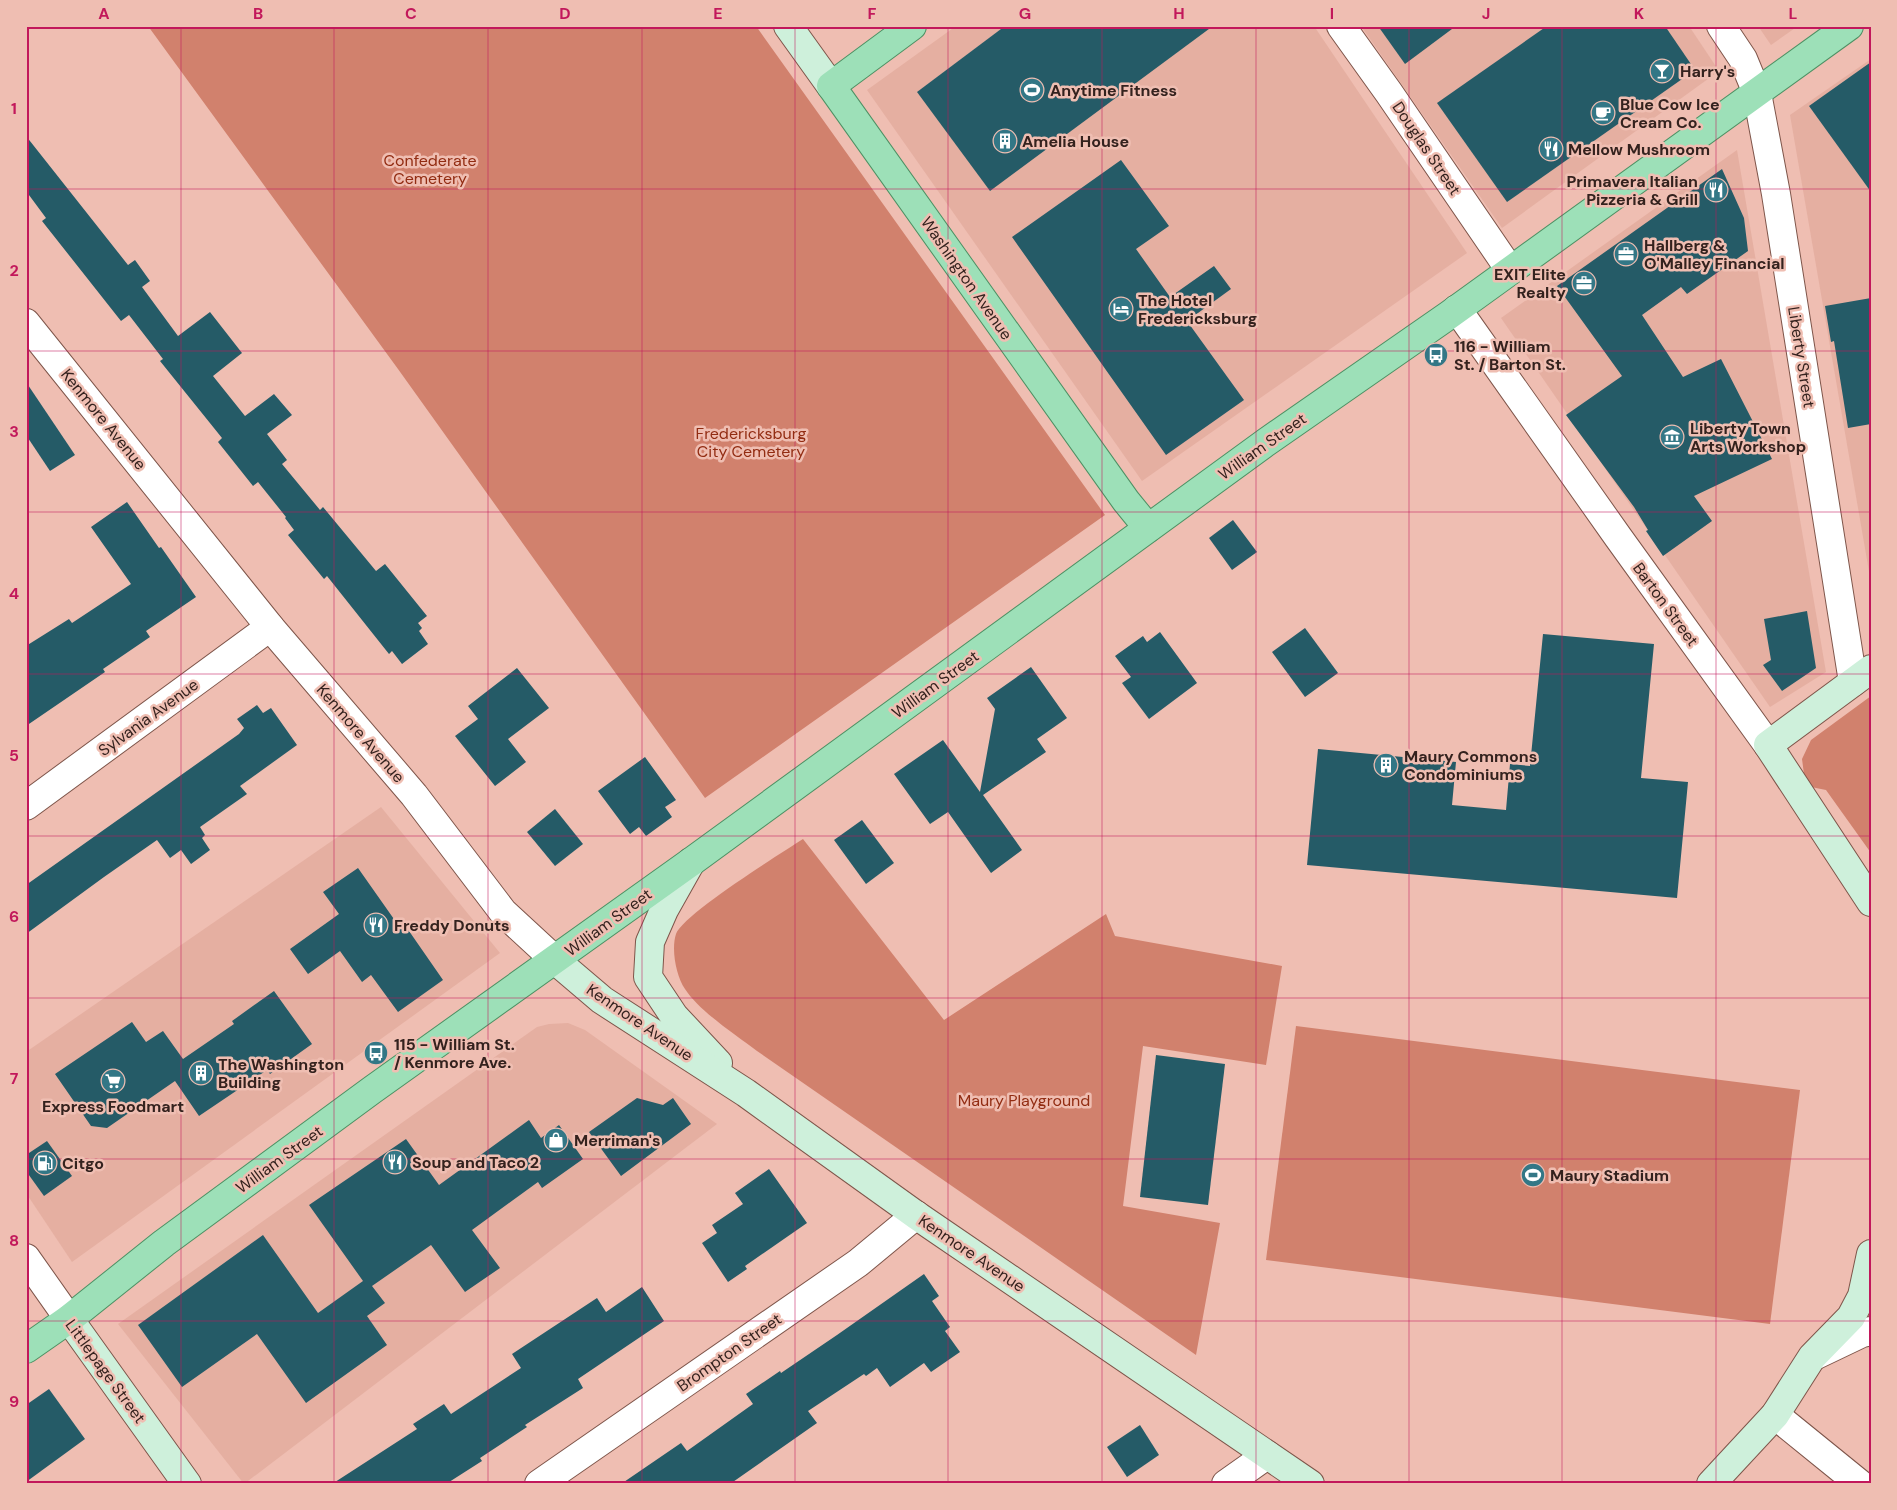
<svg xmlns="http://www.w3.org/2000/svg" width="1897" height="1510" font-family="'DM Sans',sans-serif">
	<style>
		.built { fill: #e5afa1 }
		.green { fill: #d1816d }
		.building { fill: #255b67 }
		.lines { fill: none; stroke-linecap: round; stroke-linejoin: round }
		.street-casing { stroke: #7e554a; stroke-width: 30 }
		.secondary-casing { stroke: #7e554a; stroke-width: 30 }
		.primary-casing { stroke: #4d9063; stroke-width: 30 }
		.street { stroke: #fff; stroke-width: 28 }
		.secondary { stroke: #cef0db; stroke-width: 28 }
		.primary { stroke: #9de0b8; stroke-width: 28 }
		.grid { fill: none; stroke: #c2185b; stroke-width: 1; stroke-opacity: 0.55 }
		.labels { text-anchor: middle; stroke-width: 5; stroke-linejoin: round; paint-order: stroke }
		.poi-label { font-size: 16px; font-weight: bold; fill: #34221e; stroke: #efbeb2; text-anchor: start }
		.street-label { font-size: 16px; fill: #34221e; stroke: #efbeb2 }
		.park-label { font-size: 16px; fill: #922c12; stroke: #efbeb2 }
		.neatline { fill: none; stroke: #c2185b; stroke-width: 2 }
		.grid-label { font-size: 16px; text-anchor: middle; font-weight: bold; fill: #c2185b }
	</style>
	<rect width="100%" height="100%" fill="#efbeb2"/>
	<!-- built -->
	<g class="built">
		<path d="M 956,26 L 1314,26 L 1467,253 L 1142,481 L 867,90 Z"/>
		<path d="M 1361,26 L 1689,26 L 1719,71 L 1502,228 Z"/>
		<path d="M 1758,26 L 1798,26 L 1771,45 Z"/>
		<path d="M 1871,59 L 1871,583 L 1790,115 Z"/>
		<path d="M 1737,150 L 1826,672 L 1770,707 L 1501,318 Z"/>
		<path d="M 381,807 L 500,953 L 72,1262 L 26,1193 L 26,1052 Z"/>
		<path d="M 568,1023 L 585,1030 L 717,1124 L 244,1484 L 118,1324 L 537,1027 L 549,1024 Z"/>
	</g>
	<!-- green -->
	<g class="green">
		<path d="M 148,26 L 756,26 L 1105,515 L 705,798 L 398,369 Z"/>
		<path d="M 1871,696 L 1871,853 L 1826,790 L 1811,787 L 1804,774 L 1802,759 L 1811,740 Z"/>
		<path d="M 803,839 L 944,1020 L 1106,914 L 1115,936 L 1282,966 L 1266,1065 L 1143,1046 L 1123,1206 L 1220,1223 L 1196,1355 L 757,1051 C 736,1035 699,1011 685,989 C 676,976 671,949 676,934 C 683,914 780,854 803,839 Z"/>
		<path d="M 1296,1026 L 1800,1090 L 1770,1324 L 1266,1260 Z"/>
	</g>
	<!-- building -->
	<g class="building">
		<path d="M 1005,26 L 1213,26 L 990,191 L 917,92 Z"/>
		<path d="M 1378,26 L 1456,26 L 1405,64 Z"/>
		<path d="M 1547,26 L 1665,26 L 1695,70 L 1507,202 L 1437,103 Z"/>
		<path d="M 1871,62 L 1871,192 L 1809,106 Z"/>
		<path d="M 26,136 L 128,265 L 135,260 L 150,281 L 142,287 L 178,336 L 210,312 L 242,353 L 213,376 L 245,416 L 274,394 L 292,415 L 267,434 L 287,460 L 282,464 L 320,510 L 323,507 L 376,571 L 385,564 L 427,616 L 418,623 L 422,628 L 419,631 L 428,644 L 402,664 L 392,651 L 389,654 L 327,576 L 324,579 L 288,535 L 294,530 L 285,518 L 286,517 L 258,482 L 253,486 L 218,442 L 222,438 L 160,361 L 163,359 L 129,315 L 121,321 L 42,221 L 46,218 L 26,191 Z"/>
		<path d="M 1121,160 L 1169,226 L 1136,249 L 1170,297 L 1214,266 L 1231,289 L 1187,321 L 1244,400 L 1166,455 L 1012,237 Z"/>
		<path d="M 1722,169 L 1744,218 L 1748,251 L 1687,294 L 1681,287 L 1642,315 L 1683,377 L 1721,359 L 1772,459 L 1694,496 L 1712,521 L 1663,556 L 1646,531 L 1648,530 L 1634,507 L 1566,415 L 1622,376 L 1557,286 Z"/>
		<path d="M 1871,298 L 1871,424 L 1848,428 L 1834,341 L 1831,342 L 1825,306 Z"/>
		<path d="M 26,382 L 75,455 L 50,471 L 26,435 Z"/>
		<path d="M 127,502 L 159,548 L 161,547 L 196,597 L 146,631 L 150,637 L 103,669 L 105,672 L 26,726 L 26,646 L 69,619 L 72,623 L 131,584 L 91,527 Z"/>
		<path d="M 1233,520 L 1257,552 L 1232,570 L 1209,538 Z"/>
		<path d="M 1807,611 L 1816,668 L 1782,691 L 1763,665 L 1771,660 L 1764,619 Z"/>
		<path d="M 1305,628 L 1338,673 L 1305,697 L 1272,652 Z"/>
		<path d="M 1160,632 L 1197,683 L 1149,719 L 1122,683 L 1131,677 L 1115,656 L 1143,636 L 1147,642 Z"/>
		<path d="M 1543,634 L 1654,644 L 1641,778 L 1688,782 L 1677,898 L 1307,865 L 1318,749 L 1456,762 L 1452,805 L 1506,810 L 1510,764 L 1530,766 Z"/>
		<path d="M 1031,667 L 1067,718 L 1037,739 L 1046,752 L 983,795 L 1022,850 L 991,873 L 948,812 L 930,824 L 894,774 L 943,740 L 980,792 L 995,709 L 987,698 Z"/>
		<path d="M 517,668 L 549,708 L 508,739 L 526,762 L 495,786 L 455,736 L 478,719 L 468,706 Z"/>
		<path d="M 257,705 L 263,713 L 271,708 L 297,745 L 240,786 L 247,794 L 200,827 L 205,835 L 202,838 L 210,850 L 191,864 L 181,850 L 170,858 L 157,840 L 104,877 L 26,934 L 26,885 L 239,734 L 244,728 L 237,719 Z"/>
		<path d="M 645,757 L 676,800 L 665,807 L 672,817 L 646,836 L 639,827 L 630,834 L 598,791 Z"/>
		<path d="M 555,809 L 583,844 L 555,866 L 527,832 Z"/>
		<path d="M 862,820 L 894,863 L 866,884 L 834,840 Z"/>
		<path d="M 358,868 L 396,922 L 400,918 L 443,980 L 398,1012 L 371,975 L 362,982 L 340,951 L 308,974 L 290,949 L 339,914 L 323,892 Z"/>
		<path d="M 274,991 L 312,1044 L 270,1074 L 267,1070 L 199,1116 L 175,1081 L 107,1128 L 91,1126 L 55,1074 L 132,1022 L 146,1042 L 163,1031 L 183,1059 L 234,1024 L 232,1021 Z"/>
		<path d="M 1156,1055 L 1225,1064 L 1208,1205 L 1140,1197 Z"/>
		<path d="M 637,1098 L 663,1105 L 673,1098 L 691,1124 L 621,1176 L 589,1132 Z"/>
		<path d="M 529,1120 L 541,1138 L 559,1125 L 583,1159 L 542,1188 L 538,1182 L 472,1230 L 500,1268 L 465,1292 L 431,1245 L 372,1286 L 385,1303 L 367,1316 L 387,1345 L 306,1403 L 257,1334 L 182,1387 L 138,1325 L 263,1235 L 318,1313 L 363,1281 L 309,1205 L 406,1139 L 439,1185 Z"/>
		<path d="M 47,1141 L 72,1176 L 44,1196 L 26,1171 L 26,1155 Z"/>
		<path d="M 769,1169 L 807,1223 L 745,1266 L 747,1269 L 728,1282 L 702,1243 L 717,1233 L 712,1225 L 743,1204 L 735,1193 Z"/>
		<path d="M 924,1274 L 939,1296 L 932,1301 L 950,1327 L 945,1331 L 960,1352 L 931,1372 L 924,1363 L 890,1387 L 877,1368 L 866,1376 L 864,1374 L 808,1411 L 817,1423 L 730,1484 L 621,1484 L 681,1443 L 687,1451 L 753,1404 L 746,1394 L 780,1371 L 781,1373 L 837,1335 Z"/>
		<path d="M 642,1287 L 664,1321 L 578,1379 L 583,1388 L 525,1425 L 527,1427 L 480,1458 L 482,1461 L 446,1484 L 332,1484 L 417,1429 L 413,1424 L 444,1404 L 451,1414 L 521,1368 L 512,1354 L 597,1298 L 606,1312 Z"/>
		<path d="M 49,1389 L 85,1439 L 26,1482 L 26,1405 Z"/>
		<path d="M 1140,1425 L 1159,1455 L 1127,1477 L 1107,1447 Z"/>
	</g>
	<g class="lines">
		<!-- street casing -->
		<g class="street-casing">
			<g id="street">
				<path d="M 1341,26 L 1389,93 L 1510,270"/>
				<path d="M 1721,26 L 1743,59 L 1757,93 L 1776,194 L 1853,682"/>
				<path d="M 1457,309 L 1618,537 L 1768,745"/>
				<path d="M 26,323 L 270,627 L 414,795 L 503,912 L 555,960"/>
				<path d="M 26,806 L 270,627"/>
				<path d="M 26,1258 L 69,1319"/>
				<path d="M 1816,1355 L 1862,1333 L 1871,1331"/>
				<path d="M 1775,1415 L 1860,1484"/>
				<path d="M 539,1484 L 858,1263 L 916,1215"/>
				<path d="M 1226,1484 L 1267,1455"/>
			</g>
		</g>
		<!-- secondary casing -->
		<g class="secondary-casing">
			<g id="secondary">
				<path d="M 788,26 L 831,86"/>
				<path d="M 1871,669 L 1768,745 L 1871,902"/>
				<path d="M 691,862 L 664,910 L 650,942 L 648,977 L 674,1016 L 718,1063"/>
				<path d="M 555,960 L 602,1000 L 746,1093 L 916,1215 L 1310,1484"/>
				<path d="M 69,1319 L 187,1484"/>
				<path d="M 1711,1484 L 1775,1415 L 1812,1357 L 1851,1317 L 1862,1296 L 1871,1254"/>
			</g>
		</g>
		<!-- primary casing -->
		<g class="primary-casing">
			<g id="primary">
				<path d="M 912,26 L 831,86 L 1126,501 L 1148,528"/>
				<path d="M 26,1349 L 69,1319 L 164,1243 L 372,1090 L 691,862 L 1265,443 L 1449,315 L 1849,26"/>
			</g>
		</g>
		<!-- street -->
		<use href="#street" class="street"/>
		<!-- secondary -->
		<use href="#secondary" class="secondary"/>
		<!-- primary -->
		<use href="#primary" class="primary"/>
	</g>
	<!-- grid -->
	<path class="grid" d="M 181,26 L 181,1484M 334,26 L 334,1484M 488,26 L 488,1484M 642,26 L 642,1484M 795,26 L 795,1484M 948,26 L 948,1484M 1102,26 L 1102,1484M 1256,26 L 1256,1484M 1409,26 L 1409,1484M 1562,26 L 1562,1484M 1716,26 L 1716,1484M 26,189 L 1871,189M 26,351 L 1871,351M 26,512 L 1871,512M 26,674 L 1871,674M 26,836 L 1871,836M 26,998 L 1871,998M 26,1159 L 1871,1159M 26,1321 L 1871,1321"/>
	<!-- icons -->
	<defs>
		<g id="bar-disc" transform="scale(1.25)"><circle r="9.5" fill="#337786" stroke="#efbeb2"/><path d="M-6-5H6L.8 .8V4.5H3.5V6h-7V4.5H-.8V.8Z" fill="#fff"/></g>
		<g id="stadium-disc" transform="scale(1.25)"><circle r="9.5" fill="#337786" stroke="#efbeb2"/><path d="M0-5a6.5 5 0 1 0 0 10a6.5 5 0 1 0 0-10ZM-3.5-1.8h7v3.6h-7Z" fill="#fff"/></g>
		<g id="cafe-disc" transform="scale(1.25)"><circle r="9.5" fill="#337786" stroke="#efbeb2"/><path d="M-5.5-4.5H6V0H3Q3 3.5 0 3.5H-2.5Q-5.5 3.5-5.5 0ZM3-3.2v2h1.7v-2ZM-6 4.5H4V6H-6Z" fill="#fff"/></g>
		<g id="building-disc" transform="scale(1.25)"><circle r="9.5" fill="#337786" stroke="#efbeb2"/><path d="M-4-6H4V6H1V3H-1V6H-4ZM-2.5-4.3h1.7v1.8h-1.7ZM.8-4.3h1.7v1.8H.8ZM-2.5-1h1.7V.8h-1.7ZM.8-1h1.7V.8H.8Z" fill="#fff"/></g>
		<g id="restaurant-disc" transform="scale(1.25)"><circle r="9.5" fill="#337786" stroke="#efbeb2"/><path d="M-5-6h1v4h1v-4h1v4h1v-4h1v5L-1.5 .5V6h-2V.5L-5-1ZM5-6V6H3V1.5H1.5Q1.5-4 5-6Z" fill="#fff"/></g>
		<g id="office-disc" transform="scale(1.25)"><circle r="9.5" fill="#337786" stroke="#efbeb2"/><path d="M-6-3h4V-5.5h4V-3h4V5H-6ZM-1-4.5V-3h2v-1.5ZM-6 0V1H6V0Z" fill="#fff"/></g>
		<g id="hotel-disc" transform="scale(1.25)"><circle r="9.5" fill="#337786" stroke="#efbeb2"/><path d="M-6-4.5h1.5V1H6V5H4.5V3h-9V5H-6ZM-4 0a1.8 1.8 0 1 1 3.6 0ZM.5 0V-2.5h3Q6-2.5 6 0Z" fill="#fff"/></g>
		<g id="bus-disc" transform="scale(1.25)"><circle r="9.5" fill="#337786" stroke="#efbeb2"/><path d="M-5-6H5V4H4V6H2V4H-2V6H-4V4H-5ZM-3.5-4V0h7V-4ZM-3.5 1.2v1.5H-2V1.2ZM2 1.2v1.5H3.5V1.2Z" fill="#fff"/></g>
		<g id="museum-disc" transform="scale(1.25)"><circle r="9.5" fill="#337786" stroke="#efbeb2"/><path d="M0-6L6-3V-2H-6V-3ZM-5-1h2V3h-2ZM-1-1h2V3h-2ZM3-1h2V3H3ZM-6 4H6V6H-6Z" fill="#fff"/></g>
		<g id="supermarket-disc" transform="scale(1.25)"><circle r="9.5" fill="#337786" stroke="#efbeb2"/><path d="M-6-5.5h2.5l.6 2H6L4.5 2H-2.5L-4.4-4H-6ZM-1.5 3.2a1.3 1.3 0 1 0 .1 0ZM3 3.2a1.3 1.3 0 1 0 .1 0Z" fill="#fff"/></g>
		<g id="shop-disc" transform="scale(1.25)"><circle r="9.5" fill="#337786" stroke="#efbeb2"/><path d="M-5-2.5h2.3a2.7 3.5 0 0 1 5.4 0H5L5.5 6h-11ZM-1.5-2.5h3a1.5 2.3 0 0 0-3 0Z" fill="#fff"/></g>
		<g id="fuel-disc" transform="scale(1.25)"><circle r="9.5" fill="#337786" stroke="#efbeb2"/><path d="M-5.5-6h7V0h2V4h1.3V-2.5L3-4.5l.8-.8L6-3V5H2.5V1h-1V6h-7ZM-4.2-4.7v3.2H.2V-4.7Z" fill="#fff"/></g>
	</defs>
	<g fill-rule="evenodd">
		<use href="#bar-disc" x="1662" y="71"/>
		<use href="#stadium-disc" x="1032" y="90"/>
		<use href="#cafe-disc" x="1603" y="113"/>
		<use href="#building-disc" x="1005" y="141"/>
		<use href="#restaurant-disc" x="1551" y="149"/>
		<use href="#restaurant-disc" x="1716" y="190"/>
		<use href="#office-disc" x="1626" y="254"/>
		<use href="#office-disc" x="1584" y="283"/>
		<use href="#hotel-disc" x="1121" y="309"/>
		<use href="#bus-disc" x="1436" y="355"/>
		<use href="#museum-disc" x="1672" y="437"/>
		<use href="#building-disc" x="1386" y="765"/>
		<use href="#restaurant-disc" x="376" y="925"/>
		<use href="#bus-disc" x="376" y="1053"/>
		<use href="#building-disc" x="201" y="1073"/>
		<use href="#supermarket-disc" x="113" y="1081"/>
		<use href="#shop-disc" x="556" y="1140"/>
		<use href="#restaurant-disc" x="395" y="1162"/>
		<use href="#fuel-disc" x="45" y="1163"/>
		<use href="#stadium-disc" x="1533" y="1175"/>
	</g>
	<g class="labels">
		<!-- poi labels -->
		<g class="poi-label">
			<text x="1680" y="77">Harry's</text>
			<text x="1050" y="96">Anytime Fitness</text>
			<text x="1620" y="110">Blue Cow Ice<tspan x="1620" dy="18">Cream Co.</tspan></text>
			<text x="1022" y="147">Amelia House</text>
			<text x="1568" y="155">Mellow Mushroom</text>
			<text x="1698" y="187" text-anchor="end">Primavera Italian<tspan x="1698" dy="18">Pizzeria &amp; Grill</tspan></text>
			<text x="1644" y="251">Hallberg &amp;<tspan x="1644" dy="18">O'Malley Financial</tspan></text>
			<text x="1566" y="280" text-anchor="end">EXIT Elite<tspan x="1566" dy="18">Realty</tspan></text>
			<text x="1138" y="306">The Hotel<tspan x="1138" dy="18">Fredericksburg</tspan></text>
			<text x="1454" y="352">116 - William<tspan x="1454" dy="18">St. / Barton St.</tspan></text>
			<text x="1690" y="434">Liberty Town<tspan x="1690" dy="18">Arts Workshop</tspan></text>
			<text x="1404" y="762">Maury Commons<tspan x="1404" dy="18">Condominiums</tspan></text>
			<text x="394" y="931">Freddy Donuts</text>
			<text x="394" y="1050">115 - William St.<tspan x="394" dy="18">/ Kenmore Ave.</tspan></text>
			<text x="218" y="1070">The Washington<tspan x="218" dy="18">Building</tspan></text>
			<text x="113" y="1112" text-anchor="middle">Express Foodmart</text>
			<text x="574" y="1146">Merriman's</text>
			<text x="412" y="1168">Soup and Taco 2</text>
			<text x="62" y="1169">Citgo</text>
			<text x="1550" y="1181">Maury Stadium</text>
		</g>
		<!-- street labels -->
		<g class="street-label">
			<text transform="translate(1427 148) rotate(56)" y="6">Douglas Street</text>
			<text transform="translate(967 278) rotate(55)" y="6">Washington Avenue</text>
			<text transform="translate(1802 357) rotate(81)" y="6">Liberty Street</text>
			<text transform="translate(104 419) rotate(51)" y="6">Kenmore Avenue</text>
			<text transform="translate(1262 446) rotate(-35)" y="6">William Street</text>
			<text transform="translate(1666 604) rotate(54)" y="6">Barton Street</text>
			<text transform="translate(935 684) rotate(-36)" y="6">William Street</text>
			<text transform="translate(148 717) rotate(-36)" y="6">Sylvania Avenue</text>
			<text transform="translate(361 733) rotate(49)" y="6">Kenmore Avenue</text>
			<text transform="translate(608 922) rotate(-36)" y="6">William Street</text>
			<text transform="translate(640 1022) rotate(34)" y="6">Kenmore Avenue</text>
			<text transform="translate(279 1159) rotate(-36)" y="6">William Street</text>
			<text transform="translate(972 1253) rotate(34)" y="6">Kenmore Avenue</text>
			<text transform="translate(729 1352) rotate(-35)" y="6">Brompton Street</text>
			<text transform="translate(106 1371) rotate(54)" y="6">Littlepage Street</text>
		</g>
		<!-- park labels -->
		<g class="park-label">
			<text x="430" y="166">Confederate<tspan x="430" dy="18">Cemetery</tspan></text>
			<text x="751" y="439">Fredericksburg<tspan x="751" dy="18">City Cemetery</tspan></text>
			<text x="1024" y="1106">Maury Playground</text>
		</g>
	</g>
	<!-- border -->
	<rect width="1897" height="1510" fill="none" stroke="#efbeb2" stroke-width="55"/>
	<rect x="28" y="28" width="1842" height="1454" class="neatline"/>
	<g class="grid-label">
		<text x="104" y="19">A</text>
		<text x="258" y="19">B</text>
		<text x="411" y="19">C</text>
		<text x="565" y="19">D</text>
		<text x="718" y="19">E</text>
		<text x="872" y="19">F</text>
		<text x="1025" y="19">G</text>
		<text x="1179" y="19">H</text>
		<text x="1332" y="19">I</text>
		<text x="1486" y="19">J</text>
		<text x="1639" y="19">K</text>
		<text x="1793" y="19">L</text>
		<text x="14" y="114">1</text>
		<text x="14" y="276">2</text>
		<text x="14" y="437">3</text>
		<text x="14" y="599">4</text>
		<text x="14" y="761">5</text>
		<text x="14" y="922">6</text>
		<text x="14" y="1084">7</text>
		<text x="14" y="1246">8</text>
		<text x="14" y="1407">9</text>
	</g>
</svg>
